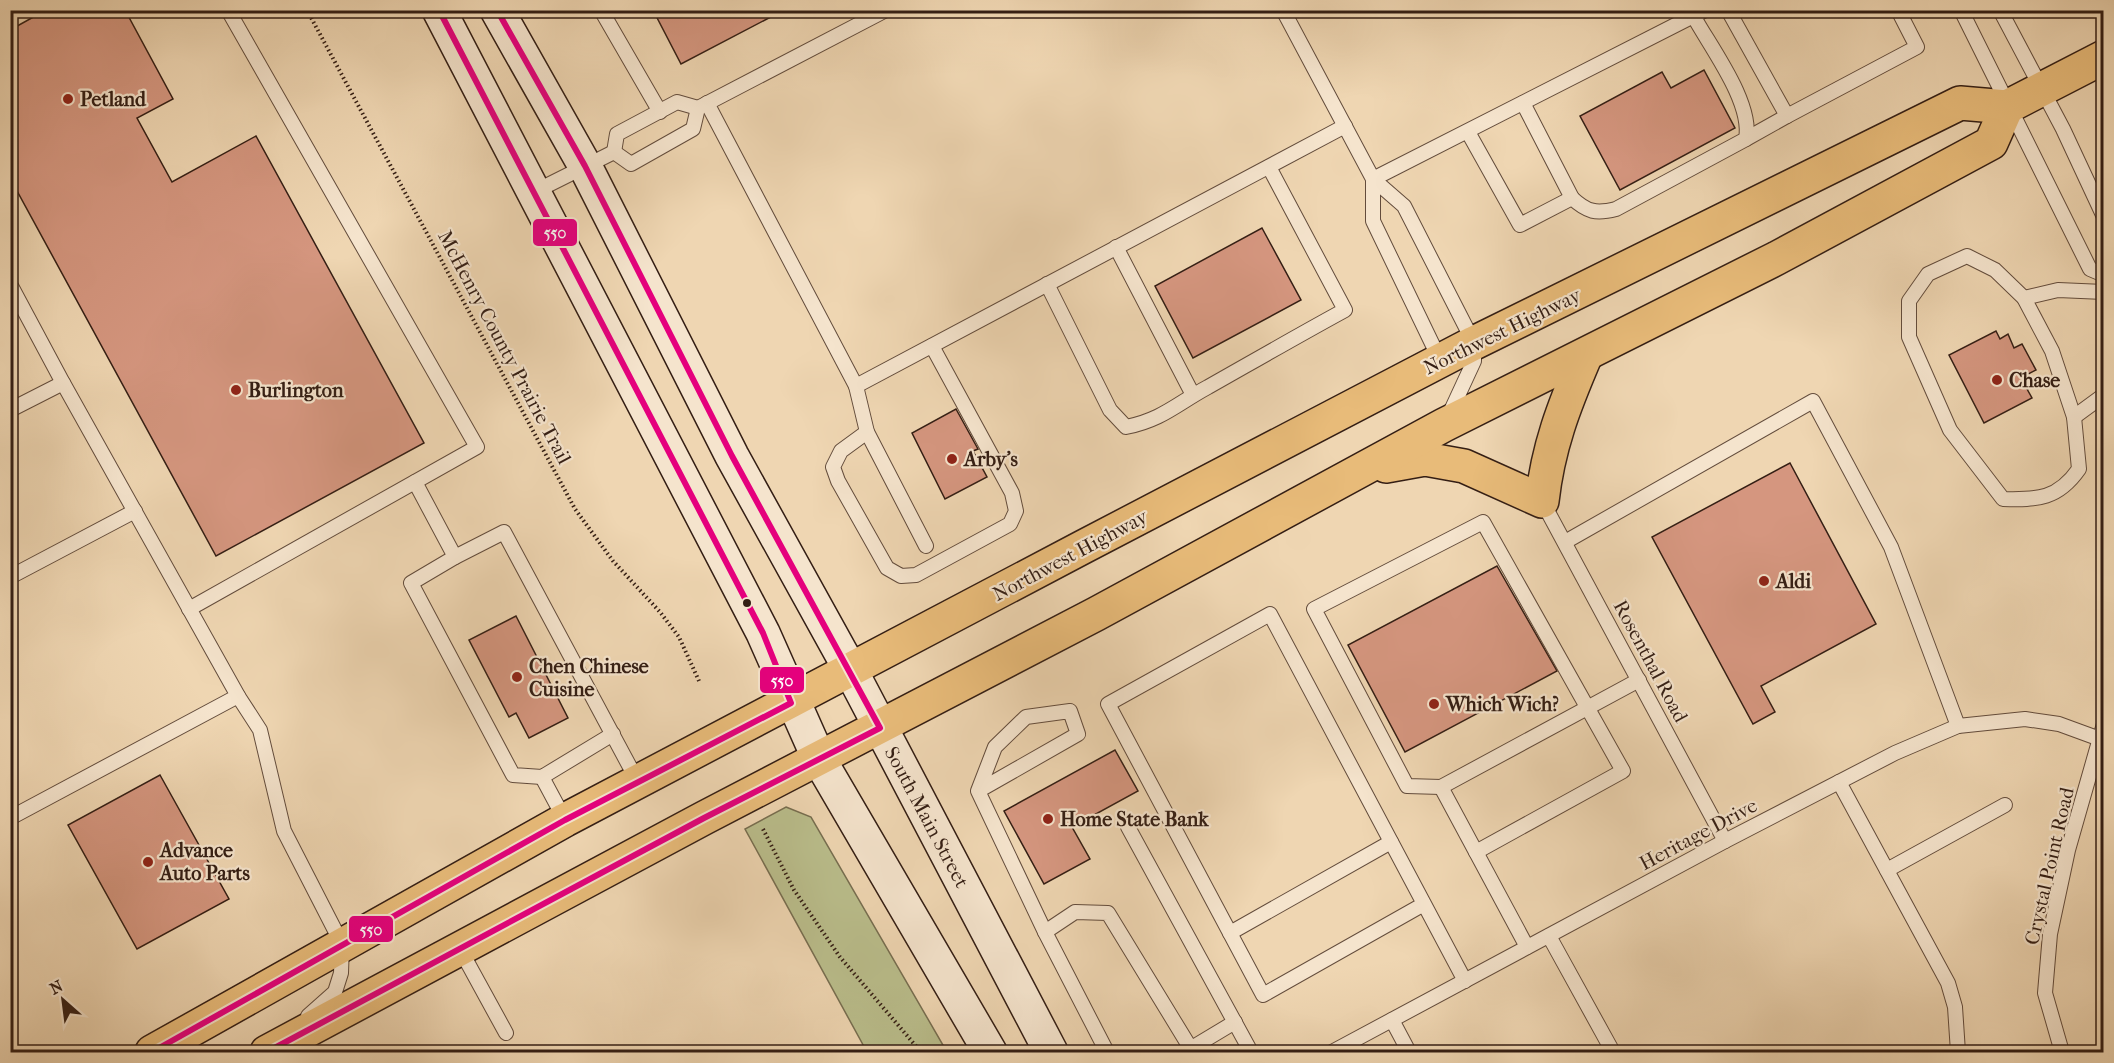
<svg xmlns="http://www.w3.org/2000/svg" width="2114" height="1063" font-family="'IM FELL French Canon',serif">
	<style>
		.green { fill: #babe8c; stroke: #776e50; stroke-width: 1.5 }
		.building { fill: #d5967f; stroke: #341e14; stroke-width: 1.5 }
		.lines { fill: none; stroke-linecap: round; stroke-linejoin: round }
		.lane-casing { stroke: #634c3c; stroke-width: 16 }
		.secondary-casing { stroke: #341e14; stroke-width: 36 }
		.primary-casing { stroke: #341e14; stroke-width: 36 }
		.path { stroke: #341e14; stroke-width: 4; stroke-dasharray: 1.5 3; stroke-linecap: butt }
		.lane { stroke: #f5e4cd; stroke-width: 14 }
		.secondary { stroke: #f5e4cd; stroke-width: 33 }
		.primary { stroke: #e8bb79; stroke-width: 33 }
		.bus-1-casing { stroke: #f5e4cd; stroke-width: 10 }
		.bus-1 { stroke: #e5007d; stroke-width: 6 }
		.poi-dot { fill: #8f2418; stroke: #f5e4cd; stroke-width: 2 }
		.bus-dot { fill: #341e14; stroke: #f5e4cd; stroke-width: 2 }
		.labels { text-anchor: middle; stroke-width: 4.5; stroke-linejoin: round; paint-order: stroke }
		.poi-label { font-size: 20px; font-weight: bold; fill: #341e14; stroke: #f5e4cd; text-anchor: start }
		.street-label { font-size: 20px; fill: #341e14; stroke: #f5e4cd }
		.line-badge { stroke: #f5e4cd; stroke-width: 2 }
		.badge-label { font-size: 16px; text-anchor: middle; font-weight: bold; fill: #fff }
	</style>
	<rect width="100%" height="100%" fill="#efd6b2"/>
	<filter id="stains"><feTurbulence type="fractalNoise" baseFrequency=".00333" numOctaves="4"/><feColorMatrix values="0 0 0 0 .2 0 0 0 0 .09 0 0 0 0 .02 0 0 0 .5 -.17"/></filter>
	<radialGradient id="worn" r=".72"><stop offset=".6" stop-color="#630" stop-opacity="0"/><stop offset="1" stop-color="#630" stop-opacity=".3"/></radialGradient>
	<!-- green -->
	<path class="green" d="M 786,807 L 811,817 L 947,1052 L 867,1052 L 745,829 Z"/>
	<!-- building -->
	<g class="building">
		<path d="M 46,10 L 125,10 L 173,99 L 137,118 L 172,182 L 256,136 L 424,443 L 216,556 L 10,178 L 10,30 Z"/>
		<path d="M 653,10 L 784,10 L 681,64 Z"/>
		<path d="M 1704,70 L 1735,128 L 1620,190 L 1580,116 L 1662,72 L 1671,88 Z"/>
		<path d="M 1262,228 L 1301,300 L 1193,358 L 1155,286 Z"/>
		<path d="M 1996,331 L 2000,339 L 2008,334 L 2014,348 L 2022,344 L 2036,370 L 2028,374 L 2035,386 L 2027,389 L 2032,398 L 1984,423 L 1949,355 Z"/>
		<path d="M 956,409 L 978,449 L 973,451 L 987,477 L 945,499 L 912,433 Z"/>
		<path d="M 1790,463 L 1876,624 L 1761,686 L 1775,712 L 1753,724 L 1652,537 Z"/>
		<path d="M 1497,566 L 1557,671 L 1405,752 L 1348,645 Z"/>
		<path d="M 516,616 L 568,718 L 529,738 L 516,713 L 509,717 L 469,640 Z"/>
		<path d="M 1115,750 L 1138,791 L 1072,827 L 1090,859 L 1044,884 L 1004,811 Z"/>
		<path d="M 160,775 L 229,899 L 137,949 L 68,825 Z"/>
	</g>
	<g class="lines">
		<!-- lane casing -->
		<g class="lane-casing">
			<g id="lane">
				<path d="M 601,10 L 660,112"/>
				<path d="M 1283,10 L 1373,179 L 1404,206 L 1474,343 L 1474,361 L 1449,415"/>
				<path d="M 1728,10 L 1787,116 L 1917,47 L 1898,10"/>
				<path d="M 1961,10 L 2090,269 L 2104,275"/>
				<path d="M 2000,10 L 2063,129 L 2104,217"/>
				<path d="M 707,103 L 856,386 L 1345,126"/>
				<path d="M 1468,132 L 1520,225 L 1572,198 L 1523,103"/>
				<path d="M 1746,139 L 1787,116"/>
				<path d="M 614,152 L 631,164 L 693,129 L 698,108 L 886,10"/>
				<path d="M 614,152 L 617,134 L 677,102 L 698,108"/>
				<path d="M 1373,179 L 1705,10"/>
				<path d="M 1373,179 L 1373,221 L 1440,360"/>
				<path d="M 532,193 L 614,152"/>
				<path d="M 1572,198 C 1587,212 1596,214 1616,209 L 1746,139 C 1753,103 1711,48 1694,17"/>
				<path d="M 1116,247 L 1193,395"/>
				<path d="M 1967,256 L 1995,270 L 2024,298 L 2052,351 L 2074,417 L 2079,469 C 2058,499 2038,500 2003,499 L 1950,430 L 1909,337 L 1909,301 L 1928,274 Z"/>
				<path d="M 10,284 L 63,383"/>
				<path d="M 1047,284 L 1110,410 L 1126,427 C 1162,420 1178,403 1208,387 C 1254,361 1299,335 1345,310 L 1269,167"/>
				<path d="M 2024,298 L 2058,290 L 2104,292"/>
				<path d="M 856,386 L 867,432 L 926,546"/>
				<path d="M 10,410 L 63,383 L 238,696 L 10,818"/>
				<path d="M 2074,417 L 2104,395"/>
				<path d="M 867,432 L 841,451 L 833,467 L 838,481 L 887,568 L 901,576 L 916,575 L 1010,524 L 1016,511 L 1012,493 L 932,346"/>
				<path d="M 415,482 L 455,557 L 504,532 L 638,782"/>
				<path d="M 1542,501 L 1725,841"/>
				<path d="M 1565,542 L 1813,401 L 1891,547 L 1958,726"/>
				<path d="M 455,557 L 411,583 L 513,775 L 542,777 L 613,734"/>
				<path d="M 10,577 L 135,511"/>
				<path d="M 189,609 L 477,447 L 228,10"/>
				<path d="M 238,696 L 260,730 L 284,831 L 342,944 L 341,973 L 335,992 L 308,1016"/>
				<path d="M 542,777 L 565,820"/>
				<path d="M 1839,782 L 1948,983 L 1955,1007 L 1958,1052"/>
				<path d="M 1441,787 L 1407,786 L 1314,609 L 1483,522 L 1623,771 L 1476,852"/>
				<path d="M 978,791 L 995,747 L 1026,717 L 1070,711 L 1078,734 L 978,791 L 1045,932"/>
				<path d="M 1128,827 L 1251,1052"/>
				<path d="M 1887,870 L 2005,805"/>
				<path d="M 1424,904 L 1263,995 L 1108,704 L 1270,614 C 1335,736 1400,859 1465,981"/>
				<path d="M 1230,933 L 1391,842"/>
				<path d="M 1549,936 L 1613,1052"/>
				<path d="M 1527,947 L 1441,787 L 1639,680"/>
				<path d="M 460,949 L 506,1033"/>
				<path d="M 1392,1020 L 1409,1052"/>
				<path d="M 1107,1052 L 1045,932 L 1075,912 L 1108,913 L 1191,1049"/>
				<path d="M 1185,1052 L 1235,1022"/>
				<path d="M 1332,1052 L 1725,841 L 1895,753 L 1958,726 L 2025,719 L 2059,724 L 2100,739"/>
				<path d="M 2062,1052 L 2045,993 L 2050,934 L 2068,850 L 2104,724"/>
			</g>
		</g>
		<!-- secondary casing -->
		<g class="secondary-casing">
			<g id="secondary">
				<path d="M 439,10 L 763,633 L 819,759 L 990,1052"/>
				<path d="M 497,10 L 585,166 L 732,456 L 851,671 L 1051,1052"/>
			</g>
		</g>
		<!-- primary casing -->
		<g class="primary-casing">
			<g id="primary">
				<path d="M 1386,466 L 1425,459 L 1464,466 L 1542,501 C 1548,447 1564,406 1585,357"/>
				<path d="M 152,1052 L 565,820 L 1083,547 L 1474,343 L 1960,103 L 2007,107 L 2104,57"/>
				<path d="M 267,1052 L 704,818 L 1096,614 L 1444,425 L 1777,258 L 1991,143 L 2007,107"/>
			</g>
		</g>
		<!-- path -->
		<g class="path">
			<path d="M 307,10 L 575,509 L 613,561 L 660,612 L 679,637 L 699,681"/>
			<path d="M 763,829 L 794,890 L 840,957 L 921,1052"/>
		</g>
		<!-- lane -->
		<use href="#lane" class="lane"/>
		<!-- secondary -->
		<use href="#secondary" class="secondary"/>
		<!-- primary -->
		<use href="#primary" class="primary"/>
		<!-- bus-1 casing -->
		<g class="bus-1-casing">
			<g id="bus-1">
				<path d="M 152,1052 L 565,820 L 791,703 L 763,633 L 439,10"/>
				<path d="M 267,1052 L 704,818 L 880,728 L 732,456 L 585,166 L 497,10"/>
			</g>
		</g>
		<!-- bus-1 -->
		<use href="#bus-1" class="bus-1"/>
	</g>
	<!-- markers -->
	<g class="poi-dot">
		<circle cx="68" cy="99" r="6"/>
		<circle cx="1997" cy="380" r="6"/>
		<circle cx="236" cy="390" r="6"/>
		<circle cx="952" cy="459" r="6"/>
		<circle cx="1764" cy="581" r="6"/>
		<circle cx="517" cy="677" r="6"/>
		<circle cx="1434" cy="704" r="6"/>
		<circle cx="1048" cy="819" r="6"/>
		<circle cx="148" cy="862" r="6"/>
	</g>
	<circle class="bus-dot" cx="747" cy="603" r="5"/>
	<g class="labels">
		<!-- poi labels -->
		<g class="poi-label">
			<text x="80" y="106">Petland</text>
			<text x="2009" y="387">Chase</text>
			<text x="248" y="397">Burlington</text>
			<text x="964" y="466">Arby's</text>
			<text x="1776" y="588">Aldi</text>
			<text x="529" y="673">Chen Chinese<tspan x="529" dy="23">Cuisine</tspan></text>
			<text x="1446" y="711">Which Wich?</text>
			<text x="1060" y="826">Home State Bank</text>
			<text x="160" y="857">Advance<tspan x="160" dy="23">Auto Parts</tspan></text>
		</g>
		<!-- street labels -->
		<g class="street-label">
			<text transform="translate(1502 331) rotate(-26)" y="7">Northwest Highway</text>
			<text transform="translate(505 347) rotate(62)" y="7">McHenry County Prairie Trail</text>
			<text transform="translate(1070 555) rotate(-28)" y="7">Northwest Highway</text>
			<text transform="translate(1651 661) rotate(62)" y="7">Rosenthal Road</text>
			<text transform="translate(927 817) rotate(62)" y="7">South Main Street</text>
			<text transform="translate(1698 834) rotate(-28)" y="7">Heritage Drive</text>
			<text transform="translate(2049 866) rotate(-77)" y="7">Crystal Point Road</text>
		</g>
	</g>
	<g class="line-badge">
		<rect x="532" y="218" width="46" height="29" rx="6" fill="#e5007d"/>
		<rect x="759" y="666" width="46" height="28" rx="6" fill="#e5007d"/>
		<rect x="348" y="915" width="46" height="28" rx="6" fill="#e5007d"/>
	</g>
	<g class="badge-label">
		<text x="555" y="238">550</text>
		<text x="782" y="686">550</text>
		<text x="371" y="935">550</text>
	</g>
	<!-- margin -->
	<rect width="2114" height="1063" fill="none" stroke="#efd6b2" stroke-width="36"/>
	<rect x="12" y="12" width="2090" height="1039" fill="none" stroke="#341e14" stroke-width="3"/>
	<rect x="18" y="18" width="2078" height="1027" fill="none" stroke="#341e14" stroke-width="1.5"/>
	<!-- north arrow -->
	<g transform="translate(63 1000) rotate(332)" stroke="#f5e4cd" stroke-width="4.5" paint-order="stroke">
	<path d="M0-4.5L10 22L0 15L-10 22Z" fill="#341e14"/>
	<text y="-9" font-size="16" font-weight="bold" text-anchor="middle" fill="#341e14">N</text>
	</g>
	<rect width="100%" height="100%" filter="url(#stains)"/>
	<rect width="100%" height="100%" fill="url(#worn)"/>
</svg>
